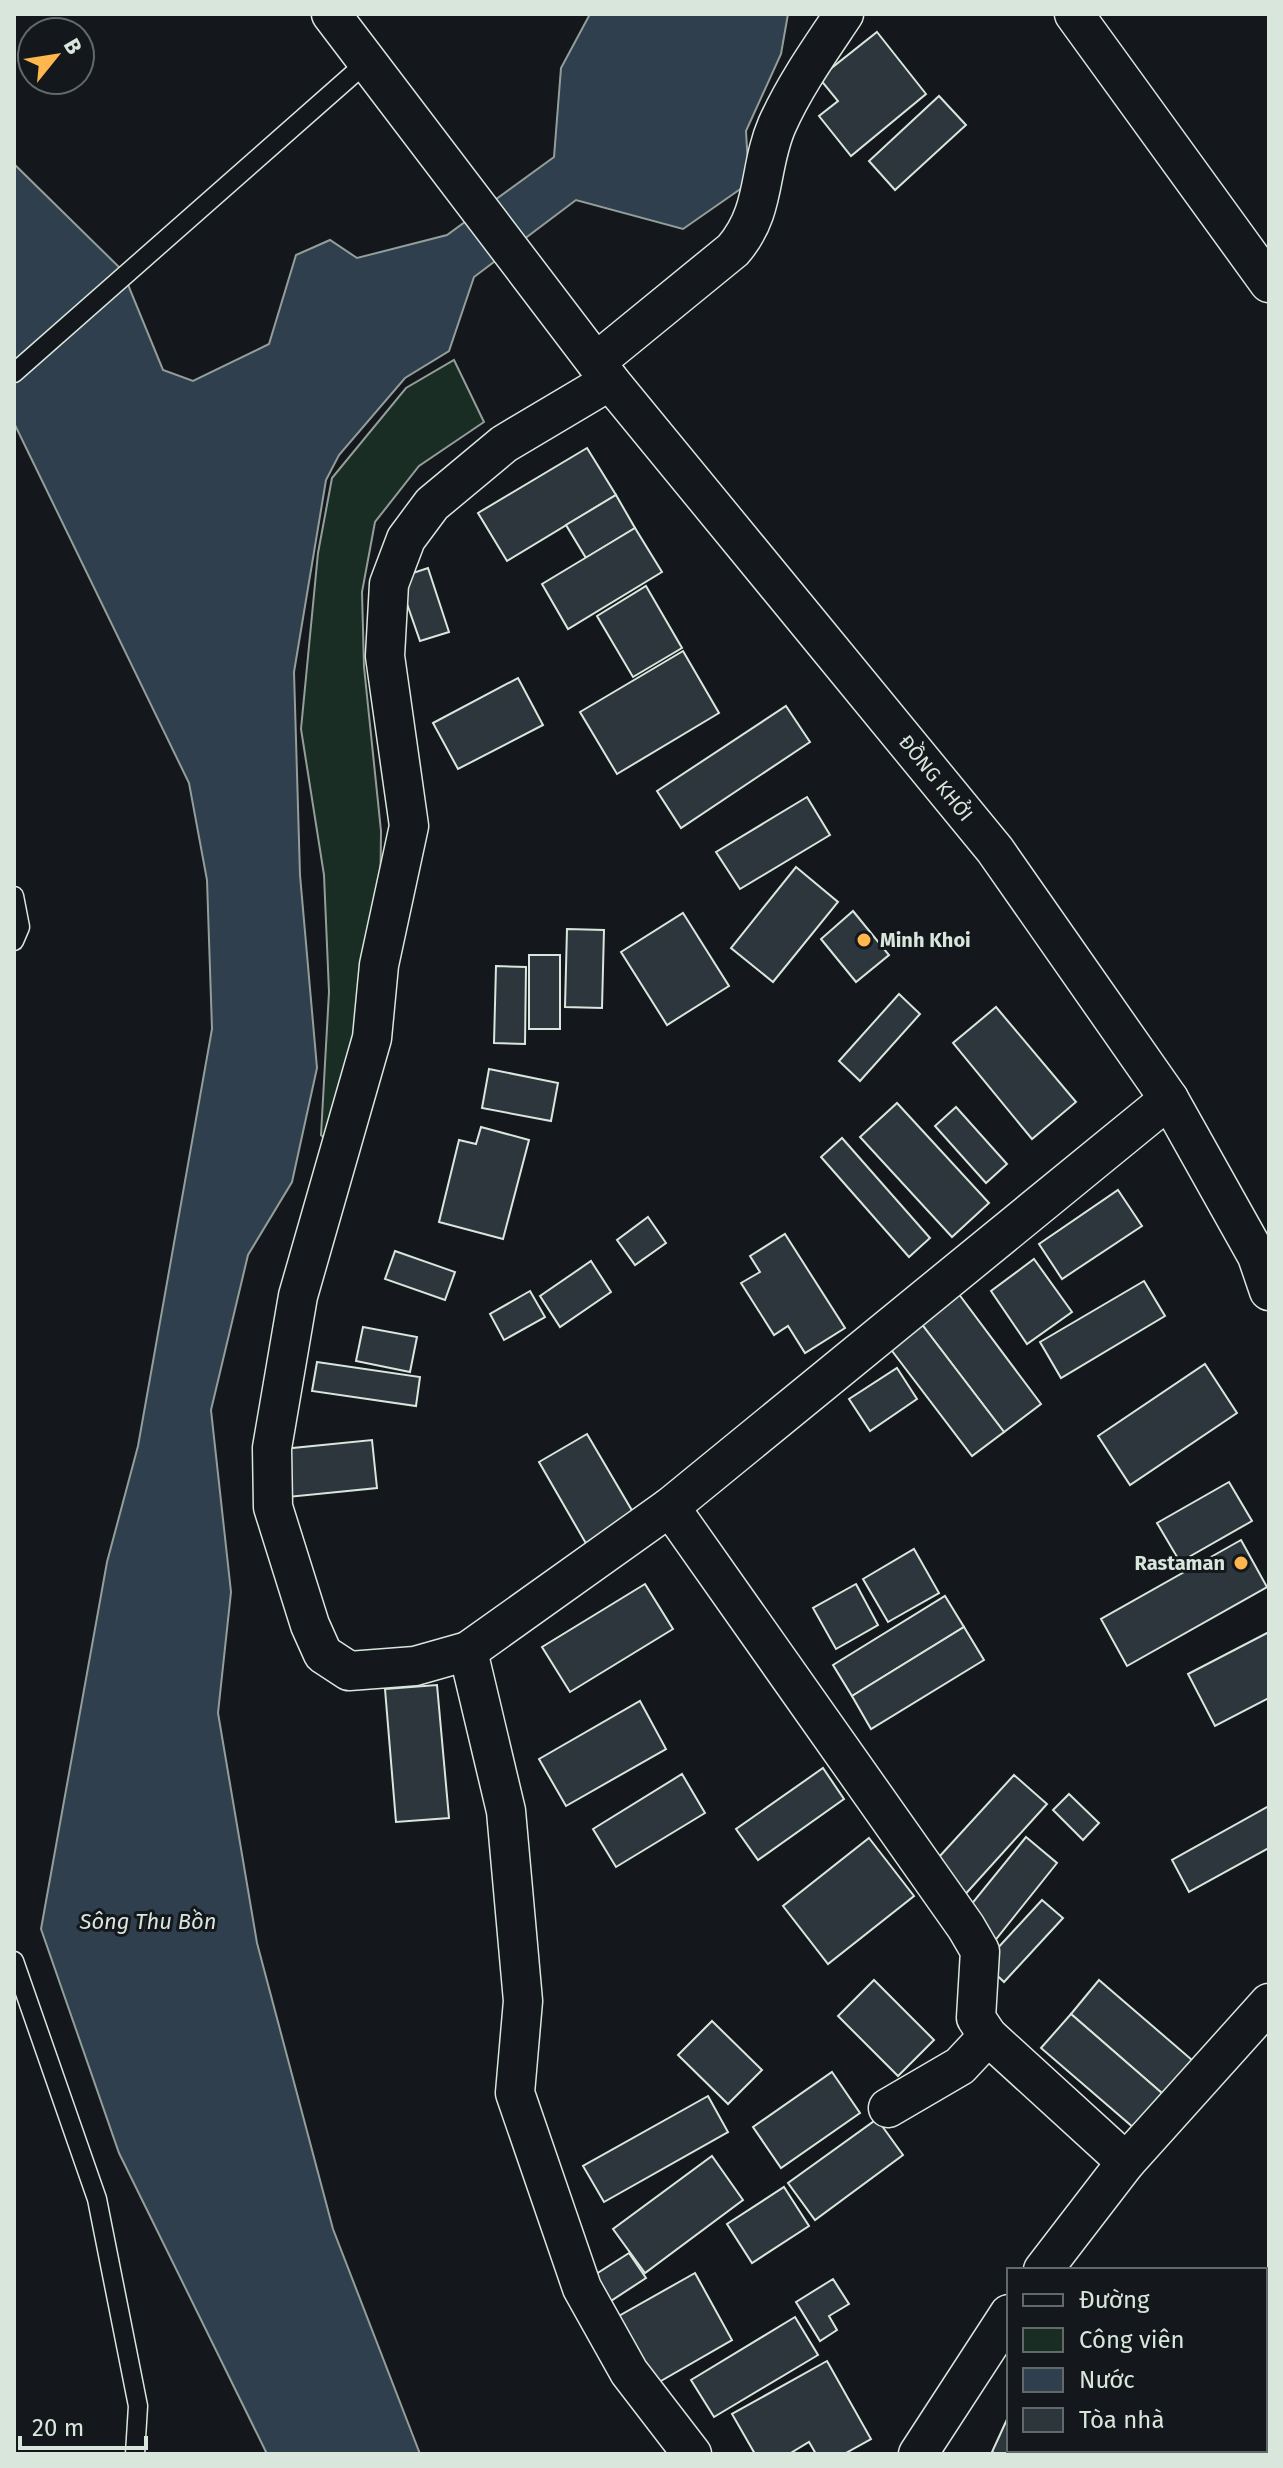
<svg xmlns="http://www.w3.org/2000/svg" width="1283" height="2468" font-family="'Fira Sans',sans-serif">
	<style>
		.green { fill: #1a2d24; stroke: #939e99; stroke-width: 2 }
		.water { fill: #2f3f4d; stroke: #939e99; stroke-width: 2 }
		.building { fill: #2c363c; stroke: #d8e6dc; stroke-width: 2 }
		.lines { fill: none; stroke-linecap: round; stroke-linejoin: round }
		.service-casing { stroke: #d8e6dc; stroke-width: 21 }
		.minor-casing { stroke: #d8e6dc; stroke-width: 41 }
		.service { stroke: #14181c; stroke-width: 18 }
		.minor { stroke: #14181c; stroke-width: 38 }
		.poi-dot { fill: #ffb74d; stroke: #14181c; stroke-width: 3 }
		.labels { text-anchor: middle; stroke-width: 6; stroke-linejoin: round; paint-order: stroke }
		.street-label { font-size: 20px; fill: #d8e6dc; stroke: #14181c }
		.poi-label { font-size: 20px; font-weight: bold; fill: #d8e6dc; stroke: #14181c; text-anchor: start }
		.water-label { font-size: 22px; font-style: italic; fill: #d8e6dc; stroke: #14181c }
	</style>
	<rect width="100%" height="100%" fill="#14181c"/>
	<!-- green -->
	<path class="green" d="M 454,360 L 484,422 L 419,466 L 375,522 L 362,592 L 364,667 L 381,831 L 380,920 L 336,1150 L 321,1135 L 329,992 L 324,875 L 301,729 L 318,553 L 332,478 L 406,388 Z"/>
	<!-- water -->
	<path class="water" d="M 590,14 L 788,14 L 781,54 L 746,131 L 749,183 L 683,229 L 576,200 L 474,277 L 449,351 L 405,378 L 339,455 L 326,480 L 294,672 L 300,875 L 317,1068 L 292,1182 L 248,1255 L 211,1410 L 231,1592 L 218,1713 L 257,1943 L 333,2229 L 420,2454 L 267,2454 L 119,2153 L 41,1929 L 107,1562 L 138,1446 L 212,1029 L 207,880 L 189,783 L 14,423 L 14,164 L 122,270 L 163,370 L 193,381 L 269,344 L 296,255 L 330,240 L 357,258 L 447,235 L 554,157 L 561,68 Z"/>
	<!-- building -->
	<g class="building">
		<path d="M 877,32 L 926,94 L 851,156 L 819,116 L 838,101 L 819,78 Z"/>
		<path d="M 939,96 L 966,125 L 895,190 L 869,161 Z"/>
		<path d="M 587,448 L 616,495 L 507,561 L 478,513 Z"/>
		<path d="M 616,495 L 635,528 L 586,558 L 566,525 Z"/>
		<path d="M 635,528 L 662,572 L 568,629 L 542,584 Z"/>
		<path d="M 428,568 L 449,632 L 420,641 L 398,578 Z"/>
		<path d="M 646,586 L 682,648 L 633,677 L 597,616 Z"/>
		<path d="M 683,651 L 719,713 L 617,774 L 580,712 Z"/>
		<path d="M 518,678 L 543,725 L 458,769 L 433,723 Z"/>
		<path d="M 786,706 L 810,742 L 681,828 L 657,791 Z"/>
		<path d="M 807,797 L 830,835 L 740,889 L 716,852 Z"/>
		<path d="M 796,867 L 838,902 L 773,982 L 731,948 Z"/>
		<path d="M 853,911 L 889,955 L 856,982 L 821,939 Z"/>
		<path d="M 683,913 L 729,986 L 667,1025 L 621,952 Z"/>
		<path d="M 567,929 L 604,930 L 602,1008 L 565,1007 Z"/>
		<rect x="529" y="955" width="31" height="74"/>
		<path d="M 496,966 L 526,967 L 525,1044 L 494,1043 Z"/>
		<path d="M 899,994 L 920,1014 L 860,1081 L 839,1061 Z"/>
		<path d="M 996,1007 L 1076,1102 L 1032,1139 L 953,1043 Z"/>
		<path d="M 489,1069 L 558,1083 L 551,1121 L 482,1108 Z"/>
		<path d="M 897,1103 L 989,1203 L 952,1237 L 860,1137 Z"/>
		<path d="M 956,1107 L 1007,1164 L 986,1183 L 935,1126 Z"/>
		<path d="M 481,1127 L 529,1140 L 503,1239 L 439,1222 L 459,1140 L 476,1144 Z"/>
		<path d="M 842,1138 L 930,1238 L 909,1257 L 821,1157 Z"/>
		<path d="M 1118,1190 L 1142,1226 L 1062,1279 L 1039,1244 Z"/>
		<path d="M 648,1217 L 666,1243 L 635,1265 L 617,1240 Z"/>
		<path d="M 785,1234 L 845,1328 L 805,1353 L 788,1326 L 774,1335 L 741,1283 L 760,1272 L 750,1256 Z"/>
		<path d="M 395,1251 L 455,1272 L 445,1300 L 385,1279 Z"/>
		<path d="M 1034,1259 L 1072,1312 L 1027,1344 L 991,1291 Z"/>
		<path d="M 591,1261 L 611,1292 L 560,1327 L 540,1296 Z"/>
		<path d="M 1144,1281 L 1165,1316 L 1061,1378 L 1040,1342 Z"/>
		<path d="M 955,1289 L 1041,1404 L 1004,1432 L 917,1318 Z"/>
		<path d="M 530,1291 L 545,1317 L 504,1340 L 490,1314 Z"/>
		<path d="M 917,1318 L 1004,1432 L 972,1456 L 886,1343 Z"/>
		<path d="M 363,1327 L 417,1337 L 410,1372 L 356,1361 Z"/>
		<path d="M 317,1362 L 420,1377 L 416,1406 L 312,1391 Z"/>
		<path d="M 1205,1364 L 1237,1413 L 1130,1485 L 1098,1436 Z"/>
		<path d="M 897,1368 L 917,1399 L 870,1431 L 849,1399 Z"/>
		<path d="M 587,1434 L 637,1519 L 588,1547 L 539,1462 Z"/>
		<path d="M 372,1440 L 377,1488 L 288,1497 L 283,1449 Z"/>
		<path d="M 1229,1482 L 1252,1521 L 1180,1562 L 1157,1523 Z"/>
		<path d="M 1241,1540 L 1267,1587 L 1127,1666 L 1101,1619 Z"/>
		<path d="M 914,1549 L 939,1593 L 888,1622 L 863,1579 Z"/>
		<path d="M 645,1584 L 673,1629 L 570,1692 L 542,1647 Z"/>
		<path d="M 856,1584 L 878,1625 L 836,1649 L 813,1608 Z"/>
		<path d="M 945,1596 L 964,1627 L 852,1696 L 833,1665 Z"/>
		<path d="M 964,1627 L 984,1660 L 871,1729 L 852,1696 Z"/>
		<path d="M 1269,1632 L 1269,1698 L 1215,1726 L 1188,1674 Z"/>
		<path d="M 437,1685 L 449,1818 L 396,1822 L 385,1689 Z"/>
		<path d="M 640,1701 L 666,1749 L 566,1806 L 539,1759 Z"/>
		<path d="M 823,1768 L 844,1799 L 758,1860 L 736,1829 Z"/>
		<path d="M 682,1774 L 705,1813 L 616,1867 L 593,1829 Z"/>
		<path d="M 1014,1775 L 1047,1804 L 961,1899 L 928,1869 Z"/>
		<path d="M 1069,1794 L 1099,1823 L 1083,1840 L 1053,1810 Z"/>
		<path d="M 1269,1806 L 1269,1848 L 1189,1892 L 1172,1860 Z"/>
		<path d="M 1026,1837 L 1057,1863 L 993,1943 L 961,1917 Z"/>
		<path d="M 869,1838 L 914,1896 L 828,1964 L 783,1906 Z"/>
		<path d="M 1042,1900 L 1063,1918 L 1004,1982 L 984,1963 Z"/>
		<path d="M 874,1980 L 934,2040 L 898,2076 L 838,2016 Z"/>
		<path d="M 1099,1980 L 1192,2060 L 1163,2094 L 1071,2014 Z"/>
		<path d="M 1071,2014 L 1163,2094 L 1134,2128 L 1041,2048 Z"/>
		<path d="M 712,2021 L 762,2070 L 728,2104 L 678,2055 Z"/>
		<path d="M 832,2072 L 860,2113 L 781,2168 L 753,2127 Z"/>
		<path d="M 708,2096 L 728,2132 L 604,2202 L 583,2166 Z"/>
		<path d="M 877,2119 L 903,2155 L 815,2220 L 788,2183 Z"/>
		<path d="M 712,2156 L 743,2200 L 645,2273 L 613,2229 Z"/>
		<path d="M 784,2187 L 809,2226 L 752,2263 L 727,2224 Z"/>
		<path d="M 629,2253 L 646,2278 L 591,2314 L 574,2288 Z"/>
		<path d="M 695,2273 L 732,2340 L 640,2393 L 601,2326 Z"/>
		<path d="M 833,2279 L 849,2304 L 829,2316 L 837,2330 L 820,2341 L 796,2302 Z"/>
		<path d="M 795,2317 L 818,2355 L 714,2417 L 691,2380 Z"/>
		<path d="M 827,2361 L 871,2439 L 844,2454 L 816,2454 L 809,2442 L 789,2454 L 755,2454 L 732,2414 Z"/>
		<path d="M 1009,2415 L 1009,2450 L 1088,2450 L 1097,2454 L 996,2454 L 992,2452 Z"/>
	</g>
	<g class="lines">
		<!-- service casing -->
		<g class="service-casing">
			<g id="service">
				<path d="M 14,373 L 368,61"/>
				<path d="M 14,896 L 20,927 L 14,941"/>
				<path d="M 14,1961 L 97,2199 L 138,2406 L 135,2454"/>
			</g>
		</g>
		<!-- minor casing -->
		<g class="minor-casing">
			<g id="minor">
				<path d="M 331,14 L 610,381 L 995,850 L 1169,1099 L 1257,1256 L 1269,1291"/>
				<path d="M 1074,14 L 1269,283"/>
				<path d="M 596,362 L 733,250 C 767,211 758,169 777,125 C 795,85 820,50 844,14"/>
				<path d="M 610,381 L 504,444 L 432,504 L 406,539 L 389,584 L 385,656 L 409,826 L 379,965 L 372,1038 L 298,1296 L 272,1448 L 273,1507 L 310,1625 L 323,1654 L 349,1671 L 415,1666 L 468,1651 L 670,1507 L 1169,1099"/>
				<path d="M 670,1507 L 966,1927 L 980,1951 L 976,2018 L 988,2036 L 1126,2162"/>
				<path d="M 468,1651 L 506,1811 L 523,2001 L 515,2093 L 582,2288 L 629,2372 L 692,2454"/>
				<path d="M 888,2108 L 960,2066 L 988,2036"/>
				<path d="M 1043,2270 L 1126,2162 L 1269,2003"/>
				<path d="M 918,2454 L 1009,2314"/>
			</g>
		</g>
		<!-- service -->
		<use href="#service" class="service"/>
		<!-- minor -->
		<use href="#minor" class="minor"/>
	</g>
	<!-- markers -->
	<g class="poi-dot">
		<circle cx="864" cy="940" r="8"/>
		<circle cx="1241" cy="1563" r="8"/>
	</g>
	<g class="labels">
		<!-- street labels -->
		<g class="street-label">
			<text transform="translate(936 778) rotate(51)" y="7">ĐỒNG KHỞI</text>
		</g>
		<!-- poi labels -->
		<g class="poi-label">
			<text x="880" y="947">Minh Khoi</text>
			<text x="1225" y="1570" text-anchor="end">Rastaman</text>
		</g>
		<!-- water labels -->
		<g class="water-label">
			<text x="148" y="1929">Sông Thu Bồn</text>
		</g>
	</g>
	<!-- border -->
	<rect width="1283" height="2468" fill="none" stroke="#d8e6dc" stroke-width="32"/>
	<!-- legend -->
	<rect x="1007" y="2268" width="260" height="184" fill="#14181c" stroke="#626a69" stroke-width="2"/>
	<rect x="1023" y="2294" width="40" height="12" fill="#14181c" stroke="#626a69" stroke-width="2"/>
	<text x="1079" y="2308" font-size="24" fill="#d8e6dc">Đường</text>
	<rect x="1023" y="2328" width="40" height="24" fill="#1a2d24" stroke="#626a69" stroke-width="2"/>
	<text x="1079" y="2348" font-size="24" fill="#d8e6dc">Công viên</text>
	<rect x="1023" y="2368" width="40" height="24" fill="#2f3f4d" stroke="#626a69" stroke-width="2"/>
	<text x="1079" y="2388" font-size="24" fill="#d8e6dc">Nước</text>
	<rect x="1023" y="2408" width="40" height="24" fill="#2c363c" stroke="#626a69" stroke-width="2"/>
	<text x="1079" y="2428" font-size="24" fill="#d8e6dc">Tòa nhà</text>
	<!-- north arrow -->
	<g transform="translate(56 56) rotate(60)"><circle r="38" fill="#14181c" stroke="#626a69" stroke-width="2"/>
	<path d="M0-6L14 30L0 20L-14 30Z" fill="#ffb74d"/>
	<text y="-12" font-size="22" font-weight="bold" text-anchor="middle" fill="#d8e6dc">B</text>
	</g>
	<!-- scale -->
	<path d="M20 2436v12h126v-12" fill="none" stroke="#d8e6dc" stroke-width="4"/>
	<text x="32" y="2436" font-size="24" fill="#d8e6dc" stroke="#14181c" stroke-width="6" paint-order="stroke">20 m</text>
</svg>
